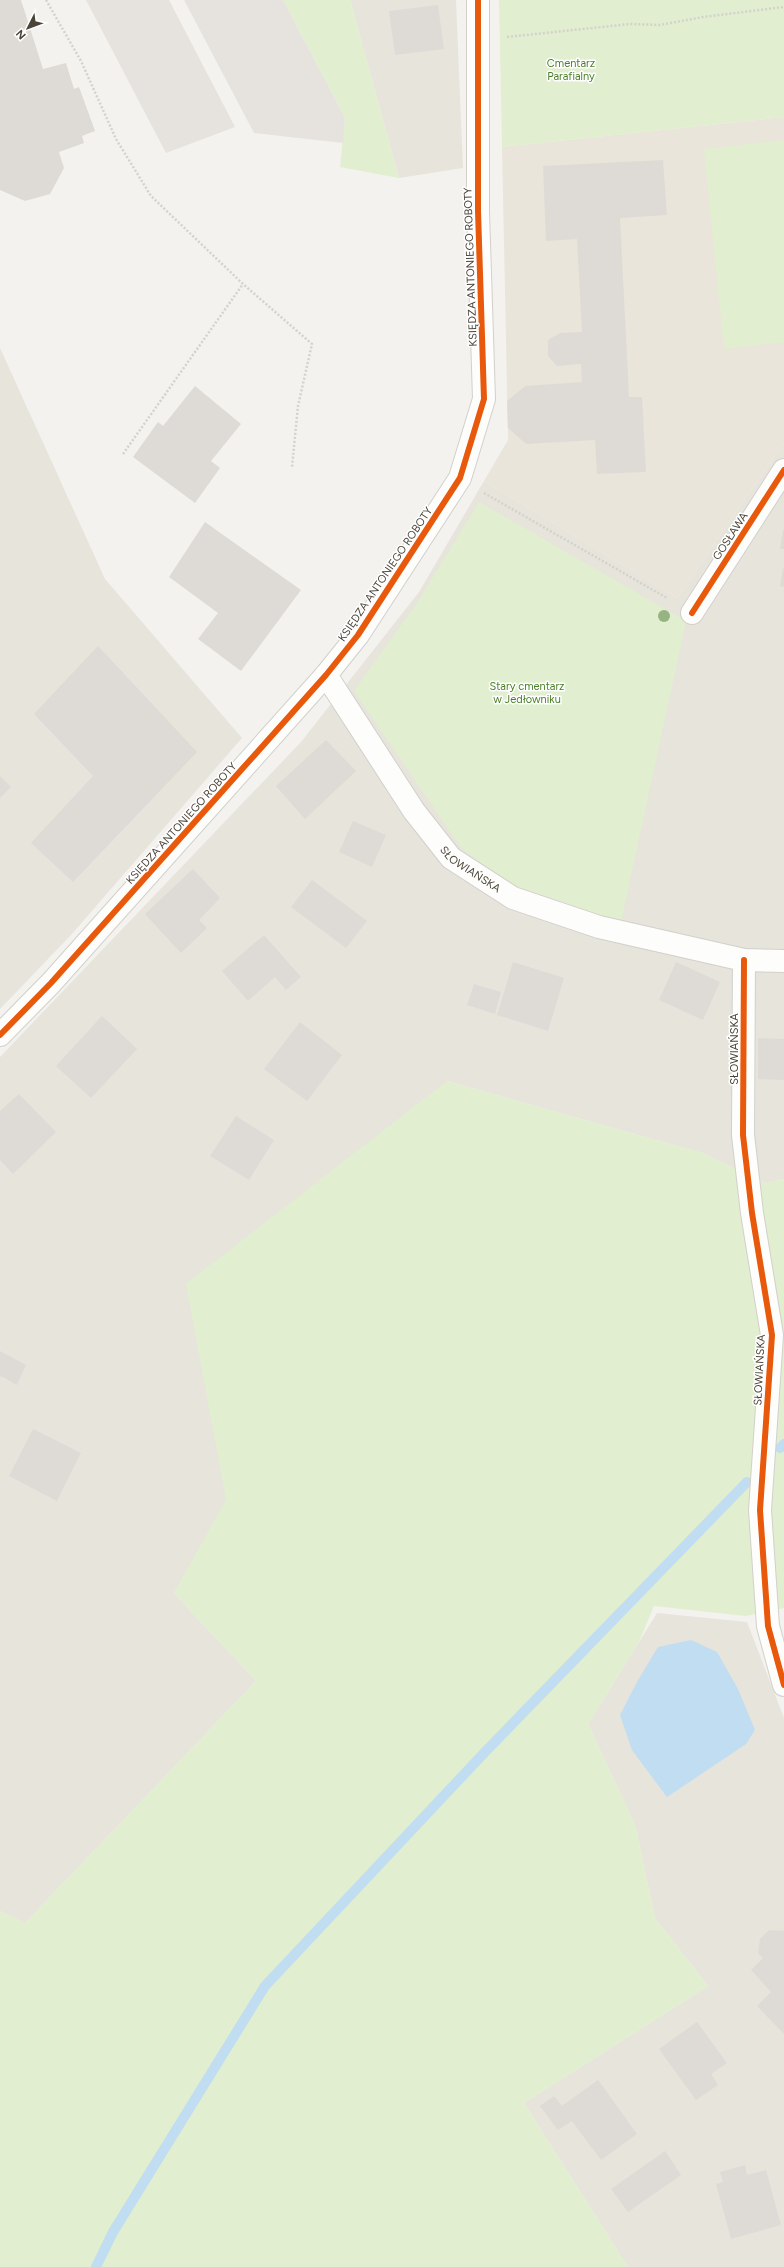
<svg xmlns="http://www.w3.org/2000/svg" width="784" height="2267" font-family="Figtree,sans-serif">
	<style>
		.residential { fill: #e7e4dc }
		.education { fill: #eae5da }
		.green { fill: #e1eecf }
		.parking { fill: #e6e3df }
		.water { fill: #c0ddf1 }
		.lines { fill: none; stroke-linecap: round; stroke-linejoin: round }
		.stream { stroke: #c0ddf1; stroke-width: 10 }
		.building { fill: #dedbd6 }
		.street-casing { stroke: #d2d0cb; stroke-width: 24 }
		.path { stroke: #d3d2cc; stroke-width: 2.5; stroke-dasharray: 2 2; stroke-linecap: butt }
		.street { stroke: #fdfdfc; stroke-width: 22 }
		.cycleway-casing { stroke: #fff; stroke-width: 8 }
		.cycleway { stroke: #e8590c; stroke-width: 6 }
		.tree { fill: #96b382 }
		.labels { text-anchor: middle; stroke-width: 3; stroke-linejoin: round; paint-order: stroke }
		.park-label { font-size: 11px; fill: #4a7f2a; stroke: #fff }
		.street-label { font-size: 11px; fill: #4b4439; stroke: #fff }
	</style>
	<rect width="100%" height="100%" fill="#f4f2ee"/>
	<!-- residential -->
	<g class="residential">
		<path d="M 350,0 L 456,0 L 463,168 L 399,178 Z"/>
		<path d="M 0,348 L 105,579 L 242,738 L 71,935 L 0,1009 Z"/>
		<path d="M 784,443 L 784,1179 L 765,1183 L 702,1153 L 447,1081 L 232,1491 L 174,1593 L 256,1681 L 25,1923 L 0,1911 L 0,1057 L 301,742 L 419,592 L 484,481 L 677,598 Z"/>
		<path d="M 657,1613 L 747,1622 L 784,1718 L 784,2267 L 628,2267 L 524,2103 L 708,1986 L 655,1918 L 635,1825 L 588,1724 Z"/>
	</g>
	<!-- education -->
	<path class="education" d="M 784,117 L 784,443 L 677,598 L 484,481 L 508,440 L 502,147 Z"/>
	<!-- green -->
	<g class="green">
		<path d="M 283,0 L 350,0 L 399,178 L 340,167 L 345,118 Z"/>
		<path d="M 499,0 L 784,0 L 784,117 L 502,147 Z"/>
		<path d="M 784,140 L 784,342 L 724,349 L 704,149 Z"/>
		<path d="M 479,502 L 686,621 L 621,922 L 510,884 L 462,849 L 354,691 L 417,603 Z"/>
		<path d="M 447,1081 L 702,1153 L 765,1183 L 784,1179 L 784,1608 L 746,1616 L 654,1606 L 639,1642 L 588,1724 L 635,1825 L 655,1918 L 708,1986 L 524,2103 L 628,2267 L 0,2267 L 0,1911 L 25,1923 L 256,1681 L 174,1593 L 226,1500 L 186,1284 Z"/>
	</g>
	<!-- parking -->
	<g class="parking">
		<path d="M 86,0 L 169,0 L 235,127 L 166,153 Z"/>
		<path d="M 184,0 L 283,0 L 345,118 L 343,143 L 254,133 Z"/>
	</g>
	<!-- water -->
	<path class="water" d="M 691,1640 L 717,1652 L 738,1689 L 755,1730 L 746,1744 L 667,1797 L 632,1750 L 620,1715 L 637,1682 L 658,1647 Z"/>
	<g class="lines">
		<!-- stream -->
		<g class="stream">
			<path d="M 780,1448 L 784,1444"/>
			<path d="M 96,2267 L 113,2232 L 265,1986 L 485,1752 L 747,1482"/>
		</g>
	</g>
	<!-- building -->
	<g class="building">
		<path d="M 0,0 L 21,0 L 43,69 L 66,63 L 74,89 L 79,87 L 95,131 L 82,136 L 84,143 L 59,152 L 64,168 L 50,194 L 25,201 L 0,190 Z"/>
		<path d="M 438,5 L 444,49 L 395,55 L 389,11 Z"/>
		<path d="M 663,160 L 667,215 L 620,218 L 629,397 L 642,397 L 646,472 L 597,474 L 595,440 L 526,444 L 508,428 L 507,401 L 525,386 L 582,382 L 581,364 L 557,366 L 548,356 L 548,340 L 560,333 L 582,332 L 577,239 L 546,241 L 543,166 Z"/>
		<path d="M 195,386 L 241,424 L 211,461 L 220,468 L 195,503 L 133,457 L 158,422 L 163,426 Z"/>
		<path d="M 205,522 L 301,590 L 241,671 L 198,639 L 218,613 L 169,577 Z"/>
		<path d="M 783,530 L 784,530 L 784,549 L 780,549 Z"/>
		<path d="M 783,568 L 784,569 L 784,587 L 780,586 Z"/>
		<path d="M 98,646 L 197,752 L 73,882 L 31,843 L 93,776 L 34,714 Z"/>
		<path d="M 326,740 L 356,771 L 305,819 L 276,786 Z"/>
		<path d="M 0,776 L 11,787 L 0,798 Z"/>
		<path d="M 353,821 L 386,835 L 372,867 L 339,852 Z"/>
		<path d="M 193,869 L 220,898 L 199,920 L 207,928 L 181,953 L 145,914 Z"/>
		<path d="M 312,880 L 367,921 L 346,948 L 291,907 Z"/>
		<path d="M 264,935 L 301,977 L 286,990 L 275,977 L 248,1001 L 222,971 Z"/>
		<path d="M 513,962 L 564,978 L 548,1031 L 497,1015 Z"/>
		<path d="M 676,962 L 720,982 L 703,1020 L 659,1000 Z"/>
		<path d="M 474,984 L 501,992 L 495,1014 L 467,1005 Z"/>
		<path d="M 102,1016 L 137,1049 L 91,1098 L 56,1066 Z"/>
		<path d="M 300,1022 L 342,1055 L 307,1101 L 264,1069 Z"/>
		<path d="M 758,1038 L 784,1039 L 784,1080 L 758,1079 Z"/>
		<path d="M 19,1094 L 56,1132 L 13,1174 L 0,1160 L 0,1111 Z"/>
		<path d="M 236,1116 L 274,1140 L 249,1180 L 210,1156 Z"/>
		<path d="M 0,1351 L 26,1365 L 17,1385 L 1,1376 L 0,1378 Z"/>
		<path d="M 33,1429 L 81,1453 L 57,1501 L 9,1476 Z"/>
		<path d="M 769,1930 L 784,1931 L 784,2034 L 757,2006 L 771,1992 L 751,1970 L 763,1958 L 758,1953 L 760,1939 Z"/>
		<path d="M 697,2022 L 727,2063 L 711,2074 L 718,2085 L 696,2100 L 659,2049 Z"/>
		<path d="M 598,2080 L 637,2134 L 601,2160 L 572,2121 L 558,2130 L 540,2106 L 554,2096 L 562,2106 Z"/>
		<path d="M 665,2151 L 681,2175 L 628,2212 L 611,2189 Z"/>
		<path d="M 745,2165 L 747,2175 L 766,2170 L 781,2225 L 731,2239 L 716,2184 L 723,2182 L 720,2172 Z"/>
	</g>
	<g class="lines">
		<!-- street casing -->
		<g class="street-casing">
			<g id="street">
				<path d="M 692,613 L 784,470"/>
				<path id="s1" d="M 326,675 L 414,811 L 451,858 L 513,898 L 599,927 L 744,960 L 784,961"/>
				<path d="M 744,960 L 743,1135 L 752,1213 L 772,1335 L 760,1510 L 768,1626 L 784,1685"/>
				<path d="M 0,1035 L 51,983 L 326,675 L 358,635 L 460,478 L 484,399 L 478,211 L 478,0"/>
			</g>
		</g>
		<!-- path -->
		<g class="path">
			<path d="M 46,0 L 81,61 L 116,139 L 151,196 L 243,284 L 312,344 L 298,406 L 292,467"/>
			<path d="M 507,37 L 630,24 L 660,25 L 703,17 L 784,7"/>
			<path d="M 123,454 L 243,284"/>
			<path d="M 484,493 L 667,598"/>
		</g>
		<!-- street -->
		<use href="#street" class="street"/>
		<!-- cycleway casing -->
		<g class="cycleway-casing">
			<g id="cycleway">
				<path d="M 692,613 L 784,470"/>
				<path d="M 744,960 L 743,1135 L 752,1213 L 772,1335 L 760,1510 L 768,1626 L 784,1685"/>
				<path d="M 0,1035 L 51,983 L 326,675 L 358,635 L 460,478 L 484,399 L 478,211 L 478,0"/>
			</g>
		</g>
		<!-- cycleway -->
		<use href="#cycleway" class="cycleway"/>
	</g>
	<!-- trees -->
	<circle class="tree" cx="664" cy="616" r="6"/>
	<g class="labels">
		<!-- park labels -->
		<g class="park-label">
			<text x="571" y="67">Cmentarz<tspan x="571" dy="13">Parafialny</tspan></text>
			<text x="527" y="690">Stary cmentarz<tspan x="527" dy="13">w Jedłowniku</tspan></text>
		</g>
		<!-- street labels -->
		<g class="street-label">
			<text transform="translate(470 267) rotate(-92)" y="4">KSIĘDZA ANTONIEGO ROBOTY</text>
			<text transform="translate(730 536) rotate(-57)" y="4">GOSŁAWA</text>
			<text transform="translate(385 574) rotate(-56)" y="4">KSIĘDZA ANTONIEGO ROBOTY</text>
			<text transform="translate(181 823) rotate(-48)" y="4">KSIĘDZA ANTONIEGO ROBOTY</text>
			<text dy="4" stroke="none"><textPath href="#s1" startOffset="244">SŁOWIAŃSKA</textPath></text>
			<text transform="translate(734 1049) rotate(-90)" y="4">SŁOWIAŃSKA</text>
			<text transform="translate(759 1370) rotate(-87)" y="4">SŁOWIAŃSKA</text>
		</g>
	</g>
	<!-- north arrow -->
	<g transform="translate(28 28) rotate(228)" stroke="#ffffff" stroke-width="3" paint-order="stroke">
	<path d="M0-3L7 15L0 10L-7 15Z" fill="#4b4439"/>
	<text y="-6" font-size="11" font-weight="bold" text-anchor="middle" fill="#4b4439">N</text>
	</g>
</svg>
